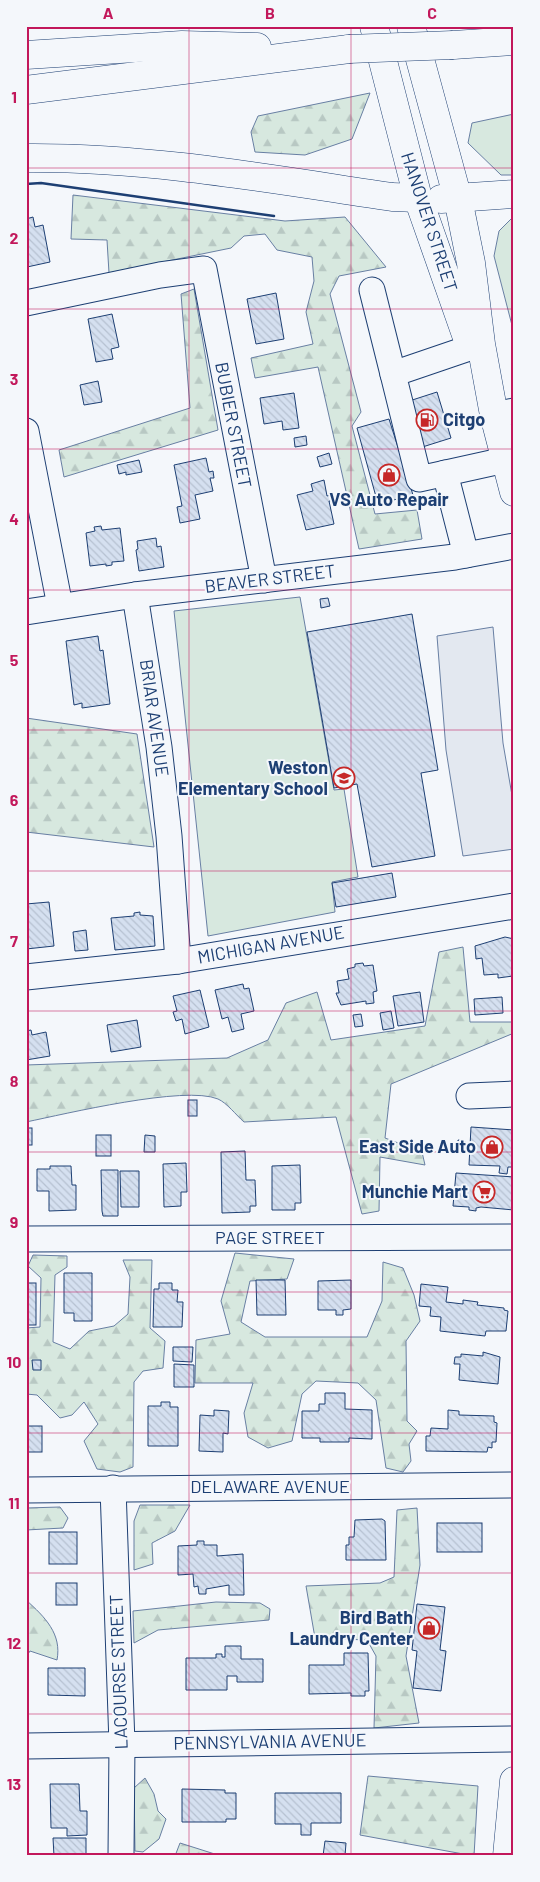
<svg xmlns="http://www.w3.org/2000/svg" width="540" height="1882" font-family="Barlow,sans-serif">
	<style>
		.green { fill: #d7e8df; stroke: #687fa3 }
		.forest { fill: url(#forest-firs); stroke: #687fa3 }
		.parking { fill: #e3e8f0; stroke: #687fa3 }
		.building { fill: url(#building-back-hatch); stroke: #1d3f73 }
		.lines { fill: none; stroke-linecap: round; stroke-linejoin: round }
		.minor-casing { stroke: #1d3f73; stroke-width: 27 }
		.major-casing { stroke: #1d3f73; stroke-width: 29 }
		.highway-casing { stroke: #1d3f73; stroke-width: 29 }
		.minor { stroke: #f4f7fb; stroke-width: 25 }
		.major { stroke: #f4f7fb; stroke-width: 28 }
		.highway { stroke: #f4f7fb; stroke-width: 28 }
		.highway-bridge-casing { stroke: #1d3f73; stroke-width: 29; stroke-linecap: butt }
		.highway-bridge { stroke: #f4f7fb; stroke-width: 28 }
		.wall { stroke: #1d3f73; stroke-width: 2.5 }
		.grid { fill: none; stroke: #c2185b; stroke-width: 1; stroke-opacity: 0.55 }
		.labels { text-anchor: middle; stroke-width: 4; stroke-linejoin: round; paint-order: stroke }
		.street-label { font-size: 18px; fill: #1d3f73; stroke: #f4f7fb }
		.poi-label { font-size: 18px; font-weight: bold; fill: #1d3f73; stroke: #f4f7fb; text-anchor: end }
		.neatline { fill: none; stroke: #c2185b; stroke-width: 2 }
		.grid-label { font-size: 16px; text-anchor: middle; font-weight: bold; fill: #c2185b }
	</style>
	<defs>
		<pattern id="forest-firs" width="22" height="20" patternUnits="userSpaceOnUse" patternTransform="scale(1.25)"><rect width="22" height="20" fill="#d7e8df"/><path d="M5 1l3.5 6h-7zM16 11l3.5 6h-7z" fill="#b8c8c3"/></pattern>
		<pattern id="building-back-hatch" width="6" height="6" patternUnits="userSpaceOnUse" patternTransform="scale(1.25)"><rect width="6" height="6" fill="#d5e0f0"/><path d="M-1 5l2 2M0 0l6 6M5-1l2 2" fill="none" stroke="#b6c1d1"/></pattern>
	</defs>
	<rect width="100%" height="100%" fill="#f4f7fb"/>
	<!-- green -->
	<g class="green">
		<path d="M 514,114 L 514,175 L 501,175 L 468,143 L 472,123 Z"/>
		<path d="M 514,216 L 514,333 L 494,256 L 499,231 Z"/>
		<path d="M 300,597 L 334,790 L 344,789 L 358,877 L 332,882 L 335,912 L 208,936 L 174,611 Z"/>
	</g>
	<!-- forest -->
	<g class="forest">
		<path d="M 370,93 L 352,139 L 305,155 L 255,152 L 251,132 L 258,116 Z"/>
		<path d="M 73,195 L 285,221 L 345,217 L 386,267 L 339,276 L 330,294 L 361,412 L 352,426 L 375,514 L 417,510 L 422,539 L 359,549 L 318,367 L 255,378 L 251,358 L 313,344 L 306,312 L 314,281 L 312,257 L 277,250 L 265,234 L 244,236 L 231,248 L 109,273 L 107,240 L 71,239 Z"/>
		<path d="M 194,289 L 218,430 L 64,477 L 59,450 L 190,408 L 181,294 Z"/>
		<path d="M 26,718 L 137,734 L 154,847 L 26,832 Z"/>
		<path d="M 463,947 L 470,1022 L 514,1022 L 514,1033 L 391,1084 L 385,1138 L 422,1152 L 425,1165 L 380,1157 L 379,1211 L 362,1214 L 336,1117 L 244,1122 C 236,1115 227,1103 218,1099 C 185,1085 65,1114 26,1122 L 26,1065 L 227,1058 L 268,1040 L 286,1003 L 317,992 L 331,1040 L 425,1026 L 439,952 Z"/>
		<path d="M 235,1253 L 294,1259 L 287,1279 L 250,1281 L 241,1322 L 265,1337 L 367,1337 L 382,1301 L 383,1262 L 403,1268 L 414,1295 L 420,1321 L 406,1341 L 407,1421 L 417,1431 L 409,1444 L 411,1461 L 403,1472 L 386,1468 L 376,1400 L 358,1383 L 316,1381 L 302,1394 L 292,1441 L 268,1448 L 248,1437 L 244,1413 L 253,1383 L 195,1383 L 196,1340 L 230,1334 L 221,1301 Z"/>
		<path d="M 33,1255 L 67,1256 L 67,1267 L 55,1275 L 53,1342 L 70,1349 L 89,1331 L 114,1326 L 128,1314 L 130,1277 L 123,1260 L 152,1260 L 150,1328 L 165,1341 L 163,1368 L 143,1371 L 134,1382 L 133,1467 L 120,1472 L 97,1469 L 84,1441 L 98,1424 L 84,1402 L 72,1415 L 60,1418 L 37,1395 L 26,1394 L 26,1328 L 40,1327 L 41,1278 L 28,1266 Z"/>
		<path d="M 140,1505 L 190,1505 L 175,1531 L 152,1543 L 153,1564 L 134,1570 L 134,1521 Z"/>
		<path d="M 60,1507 L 68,1518 L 63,1528 L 26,1530 L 26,1508 Z"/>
		<path d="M 417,1508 L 420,1565 L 406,1656 L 419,1723 L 374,1728 L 376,1656 L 367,1640 L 315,1638 L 306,1586 L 380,1583 L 394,1577 L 397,1510 Z"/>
		<path d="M 26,1600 C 45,1617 62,1634 57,1660 L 30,1651 L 26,1657 Z"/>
		<path d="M 216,1602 L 260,1603 L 270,1609 L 269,1620 L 158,1630 L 134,1643 L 133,1611 Z"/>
		<path d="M 368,1776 L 478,1786 L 474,1856 L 360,1835 Z"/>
		<path d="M 145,1778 L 154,1794 L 158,1811 L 166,1819 L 159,1839 L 143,1852 L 135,1851 L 134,1788 Z"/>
		<path d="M 180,1843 L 221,1856 L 175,1856 Z"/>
	</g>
	<!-- parking -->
	<path class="parking" d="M 493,627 L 503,743 L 514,807 L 514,849 L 463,856 L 446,750 L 437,636 Z"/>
	<!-- building -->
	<g class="building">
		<path d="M 33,217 L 35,227 L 43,225 L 50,262 L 27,267 L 26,219 Z"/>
		<path d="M 276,293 L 284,339 L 256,344 L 247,299 Z"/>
		<path d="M 112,314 L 119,347 L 111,349 L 113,359 L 96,362 L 88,319 Z"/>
		<path d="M 98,381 L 102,402 L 84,405 L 80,385 Z"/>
		<path d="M 437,392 L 451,438 L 416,449 L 403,403 Z"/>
		<path d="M 294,393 L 299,428 L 283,430 L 282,421 L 264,424 L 260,398 Z"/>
		<path d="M 389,419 L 413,495 L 378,504 L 357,428 Z"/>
		<path d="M 306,436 L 307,445 L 295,447 L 294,438 Z"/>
		<path d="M 329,453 L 332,464 L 320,467 L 317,457 Z"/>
		<path d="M 206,458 L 209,472 L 213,471 L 214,478 L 210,478 L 213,491 L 195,495 L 200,519 L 180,523 L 177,507 L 182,506 L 174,465 Z"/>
		<path d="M 139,460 L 142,472 L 126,475 L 126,472 L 119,474 L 117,465 Z"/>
		<path d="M 324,480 L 327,496 L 331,495 L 332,501 L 329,501 L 334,524 L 306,530 L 297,495 L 313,491 L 311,484 Z"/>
		<path d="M 101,526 L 102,530 L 120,528 L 124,561 L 112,562 L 112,565 L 106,566 L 106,564 L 90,566 L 86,533 L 95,531 L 94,527 Z"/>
		<path d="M 156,538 L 157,547 L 161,546 L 164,567 L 139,571 L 136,550 L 138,549 L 137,541 Z"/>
		<path d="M 328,598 L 330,606 L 321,608 L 320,599 Z"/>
		<path d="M 412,614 L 438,770 L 421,773 L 435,856 L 372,867 L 357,784 L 334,788 L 307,632 Z"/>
		<path d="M 98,636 L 100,651 L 103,650 L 110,704 L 82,708 L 82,703 L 74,705 L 66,641 Z"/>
		<path d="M 392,873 L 396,897 L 336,907 L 332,883 Z"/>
		<path d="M 49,902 L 54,946 L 26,949 L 26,904 Z"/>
		<path d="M 140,912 L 140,915 L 153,916 L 155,946 L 115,950 L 111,918 L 134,916 L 134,913 Z"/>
		<path d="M 86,930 L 88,950 L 75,951 L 73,932 Z"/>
		<path d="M 505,937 L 514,939 L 513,976 L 498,978 L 498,974 L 484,975 L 482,958 L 476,959 L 475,946 Z"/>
		<path d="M 363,963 L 364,966 L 373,965 L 377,991 L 373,992 L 374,1003 L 366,1004 L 366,1001 L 341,1005 L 336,993 L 339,993 L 337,981 L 349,979 L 347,969 L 355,967 L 355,964 Z"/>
		<path d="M 243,984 L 244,989 L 249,988 L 254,1011 L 241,1014 L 244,1029 L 232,1032 L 228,1017 L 222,1019 L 215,990 Z"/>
		<path d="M 200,990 L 209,1027 L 185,1034 L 182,1019 L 176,1021 L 173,1012 L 177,1011 L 173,996 Z"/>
		<path d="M 420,992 L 424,1022 L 398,1026 L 393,996 Z"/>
		<path d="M 502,997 L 503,1013 L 475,1015 L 474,999 Z"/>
		<path d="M 391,1011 L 394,1028 L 383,1030 L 380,1013 Z"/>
		<path d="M 361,1014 L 363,1026 L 355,1027 L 353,1015 Z"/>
		<path d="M 137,1020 L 141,1047 L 111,1052 L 107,1025 Z"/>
		<path d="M 31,1030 L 32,1035 L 46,1032 L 50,1056 L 26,1060 L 26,1031 Z"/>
		<rect x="188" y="1100" width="9" height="16"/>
		<path d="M 471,1127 L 514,1130 L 514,1167 L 508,1167 L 507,1174 L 499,1173 L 500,1166 L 469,1165 Z"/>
		<rect x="26" y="1128" width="6" height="17"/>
		<rect x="96" y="1135" width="15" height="21"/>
		<path d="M 145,1135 L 155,1136 L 155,1152 L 144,1152 Z"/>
		<path d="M 458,1140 L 465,1141 L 464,1153 L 457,1153 Z"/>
		<path d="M 245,1151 L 246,1180 L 255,1180 L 256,1206 L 250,1206 L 250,1212 L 222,1213 L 221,1152 Z"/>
		<path d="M 186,1163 L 187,1192 L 181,1192 L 181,1206 L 164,1207 L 163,1164 Z"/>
		<path d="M 300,1165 L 301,1203 L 295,1203 L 295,1210 L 272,1210 L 272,1166 Z"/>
		<path d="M 50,1166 L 71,1166 L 72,1185 L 76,1185 L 76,1210 L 49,1211 L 49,1191 L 37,1191 L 37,1169 L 50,1169 Z"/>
		<path d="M 101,1170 L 118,1170 L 118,1216 L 103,1216 L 102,1211 Z"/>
		<path d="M 120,1171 L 139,1171 L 139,1207 L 121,1207 Z"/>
		<path d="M 456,1173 L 514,1177 L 514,1210 L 481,1207 L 476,1208 L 476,1211 L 469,1210 L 469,1207 L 453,1206 Z"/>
		<path d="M 64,1273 L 92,1273 L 92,1321 L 74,1321 L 74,1313 L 64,1313 Z"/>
		<path d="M 256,1280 L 285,1280 L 286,1315 L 257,1315 Z"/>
		<path d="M 351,1280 L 351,1309 L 343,1310 L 343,1315 L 336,1315 L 336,1310 L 318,1310 L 318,1281 Z"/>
		<rect x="26" y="1283" width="10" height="42"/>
		<path d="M 159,1283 L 172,1283 L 172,1290 L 178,1290 L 177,1302 L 183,1302 L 182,1327 L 153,1327 L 154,1289 L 159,1289 Z"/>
		<path d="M 421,1284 L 448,1287 L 446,1302 L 463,1304 L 463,1300 L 478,1302 L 477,1305 L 504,1308 L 504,1310 L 508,1311 L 506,1331 L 486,1331 L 485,1336 L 440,1331 L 441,1317 L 430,1316 L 431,1307 L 419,1306 Z"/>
		<path d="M 173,1347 L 193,1347 L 192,1362 L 173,1361 Z"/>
		<path d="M 483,1352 L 500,1357 L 498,1384 L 459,1380 L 460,1364 L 454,1364 L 455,1357 L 461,1357 L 461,1354 L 483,1356 Z"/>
		<path d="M 32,1360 L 41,1360 L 41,1370 L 33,1370 Z"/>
		<path d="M 174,1364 L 194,1365 L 194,1387 L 174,1387 Z"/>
		<path d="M 325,1393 L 345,1393 L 345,1409 L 372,1410 L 372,1439 L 349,1438 L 349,1442 L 320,1442 L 320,1438 L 302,1438 L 302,1411 L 319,1411 L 319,1404 L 325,1404 Z"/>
		<path d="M 161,1402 L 170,1402 L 170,1407 L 178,1407 L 178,1446 L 148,1446 L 148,1406 L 161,1406 Z"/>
		<path d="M 214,1410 L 229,1411 L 228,1434 L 223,1433 L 223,1452 L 199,1451 L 200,1415 L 214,1416 Z"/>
		<path d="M 448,1410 L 459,1411 L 459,1415 L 494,1416 L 494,1422 L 497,1423 L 496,1442 L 492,1442 L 492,1448 L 488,1447 L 487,1452 L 426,1451 L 426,1436 L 430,1436 L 431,1428 L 448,1429 Z"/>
		<rect x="26" y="1426" width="16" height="26"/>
		<path d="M 382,1519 L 385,1521 L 386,1560 L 346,1560 L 346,1545 L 349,1545 L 349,1537 L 354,1537 L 355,1520 Z"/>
		<rect x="437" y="1523" width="45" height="29"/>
		<rect x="49" y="1532" width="28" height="32"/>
		<path d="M 197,1541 L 204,1541 L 204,1545 L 217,1545 L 217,1556 L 243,1554 L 244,1595 L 229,1595 L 229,1585 L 206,1589 L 206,1594 L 199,1594 L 198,1586 L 194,1587 L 193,1574 L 178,1575 L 178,1546 L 197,1545 Z"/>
		<rect x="56" y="1583" width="21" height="22"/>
		<path d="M 417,1604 L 445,1607 L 440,1650 L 446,1651 L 441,1691 L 413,1688 L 417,1651 L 412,1650 Z"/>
		<path d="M 225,1646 L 241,1646 L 241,1659 L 263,1659 L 263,1682 L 237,1682 L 237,1676 L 227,1676 L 227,1690 L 186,1690 L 186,1658 L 216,1658 L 216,1654 L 222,1654 L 222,1657 L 225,1657 Z"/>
		<path d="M 344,1653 L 368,1653 L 369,1691 L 365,1691 L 365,1696 L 351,1696 L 351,1693 L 309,1694 L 309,1665 L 344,1665 Z"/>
		<path d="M 48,1668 L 85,1668 L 85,1696 L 48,1695 Z"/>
		<path d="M 50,1784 L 79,1784 L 80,1811 L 87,1811 L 87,1835 L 67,1836 L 67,1828 L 51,1828 Z"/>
		<path d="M 182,1789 L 225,1790 L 225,1793 L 236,1793 L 236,1819 L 226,1819 L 226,1822 L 182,1822 Z"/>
		<path d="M 275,1793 L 341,1793 L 341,1823 L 311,1823 L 311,1835 L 301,1835 L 301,1824 L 275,1824 Z"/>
		<path d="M 53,1838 L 86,1838 L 86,1856 L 54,1856 Z"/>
		<path d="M 325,1841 L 346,1843 L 345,1856 L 323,1856 Z"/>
	</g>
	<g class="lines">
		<!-- minor casing -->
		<g class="minor-casing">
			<g id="minor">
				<path d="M 372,290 L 393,374"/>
				<path d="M 26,303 L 160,275 L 204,269 L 264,580"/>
				<path d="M 481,344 L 393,374 L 419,479 L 505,460"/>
				<path d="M 494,415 L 514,411"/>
				<path d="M 26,431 L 60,606"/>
				<path d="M 445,473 L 466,555"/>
				<path d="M 135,595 L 159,747 L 169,836 L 178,961"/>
				<path d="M 26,612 L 135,595 L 455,557 L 514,546"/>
				<path d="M 26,977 L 178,961 L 514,906"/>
				<path d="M 469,1096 L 514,1094"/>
				<path d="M 26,1239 L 514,1237"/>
				<path d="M 113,1488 L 122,1744 L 121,1856"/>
				<path d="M 26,1490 L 514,1485"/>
				<path d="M 26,1746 L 514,1739"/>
			</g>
		</g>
		<!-- major casing -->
		<g class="major-casing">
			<g id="major">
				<path d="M 374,26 L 418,198 L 470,346"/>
				<path d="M 411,26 L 458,199 L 471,263 L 481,344 L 494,415 L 514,492"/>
				<path d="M 441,199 L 514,194"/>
				<path d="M 507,1856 L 514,1781"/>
			</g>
		</g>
		<!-- highway casing -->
		<g class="highway-casing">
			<g id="highway">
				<path d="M 453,45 L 514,41"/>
				<path d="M 26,55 L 182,45 L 257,47"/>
				<path d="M 26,90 L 349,49"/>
				<path d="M 26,158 C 150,157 270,179 392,197 L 418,198"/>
			</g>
		</g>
		<!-- minor -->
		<use href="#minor" class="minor"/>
		<!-- major -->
		<use href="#major" class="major"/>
		<!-- highway -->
		<use href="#highway" class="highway"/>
		<!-- highway-bridge casing -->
		<g class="highway-bridge-casing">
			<path id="highway-bridge" d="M 349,49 L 453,45"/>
		</g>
		<!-- highway-bridge -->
		<use href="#highway-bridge" class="highway-bridge"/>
		<!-- wall -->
		<path class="wall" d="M 26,184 L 41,183 L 274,216"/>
	</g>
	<!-- grid -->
	<path class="grid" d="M 189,26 L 189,1856M 351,26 L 351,1856M 26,168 L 514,168M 26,309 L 514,309M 26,449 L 514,449M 26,590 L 514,590M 26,730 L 514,730M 26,871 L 514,871M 26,1011 L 514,1011M 26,1152 L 514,1152M 26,1292 L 514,1292M 26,1433 L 514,1433M 26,1573 L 514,1573M 26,1714 L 514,1714"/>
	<!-- icons -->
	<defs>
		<g id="fuel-ring" transform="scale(1.125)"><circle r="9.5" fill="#f4f7fb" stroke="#c62828" stroke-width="1.5"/><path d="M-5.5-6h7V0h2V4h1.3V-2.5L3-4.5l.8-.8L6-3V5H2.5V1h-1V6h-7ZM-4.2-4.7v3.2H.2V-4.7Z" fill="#c62828"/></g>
		<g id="shop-ring" transform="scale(1.125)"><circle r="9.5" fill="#f4f7fb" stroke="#c62828" stroke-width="1.5"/><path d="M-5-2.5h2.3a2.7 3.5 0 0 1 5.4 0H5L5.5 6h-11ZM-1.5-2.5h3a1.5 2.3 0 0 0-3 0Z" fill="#c62828"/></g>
		<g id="school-ring" transform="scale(1.125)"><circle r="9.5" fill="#f4f7fb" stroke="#c62828" stroke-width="1.5"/><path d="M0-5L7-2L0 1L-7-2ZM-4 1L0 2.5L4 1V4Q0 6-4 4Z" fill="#c62828"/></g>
		<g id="supermarket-ring" transform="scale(1.125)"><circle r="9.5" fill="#f4f7fb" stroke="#c62828" stroke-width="1.5"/><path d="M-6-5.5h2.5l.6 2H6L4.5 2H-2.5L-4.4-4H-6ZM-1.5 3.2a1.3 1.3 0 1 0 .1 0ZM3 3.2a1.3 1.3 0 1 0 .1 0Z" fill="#c62828"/></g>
	</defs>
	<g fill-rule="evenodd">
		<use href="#fuel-ring" x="427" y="420"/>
		<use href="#shop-ring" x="389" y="475"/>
		<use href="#school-ring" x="344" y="778"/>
		<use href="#shop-ring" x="492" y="1147"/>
		<use href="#supermarket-ring" x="484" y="1192"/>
		<use href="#shop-ring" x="429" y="1628"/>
	</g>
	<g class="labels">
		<!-- street labels -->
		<g class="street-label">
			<text transform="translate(429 222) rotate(72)" y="6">HANOVER STREET</text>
			<text transform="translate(233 425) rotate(79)" y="6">BUBIER STREET</text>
			<text transform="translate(270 579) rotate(-7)" y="6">BEAVER STREET</text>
			<text transform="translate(154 718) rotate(82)" y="6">BRIAR AVENUE</text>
			<text transform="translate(271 945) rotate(-10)" y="6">MICHIGAN AVENUE</text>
			<text x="270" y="1244">PAGE STREET</text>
			<text x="270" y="1493">DELAWARE AVENUE</text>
			<text transform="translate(119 1672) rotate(-92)" y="6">LACOURSE STREET</text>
			<text transform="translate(270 1742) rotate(-1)" y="6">PENNSYLVANIA AVENUE</text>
		</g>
		<!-- poi labels -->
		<g class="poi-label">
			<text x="443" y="426" text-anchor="start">Citgo</text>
			<text x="389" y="506" text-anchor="middle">VS Auto Repair</text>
			<text x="328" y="774">Weston<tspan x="328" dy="21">Elementary School</tspan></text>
			<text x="476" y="1153">East Side Auto</text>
			<text x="468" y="1198">Munchie Mart</text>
			<text x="413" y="1624">Bird Bath<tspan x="413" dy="21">Laundry Center</tspan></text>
		</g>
	</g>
	<!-- border -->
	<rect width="540" height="1882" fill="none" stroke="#f4f7fb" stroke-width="55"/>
	<rect x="28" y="28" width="484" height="1826" class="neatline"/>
	<g class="grid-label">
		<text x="108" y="19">A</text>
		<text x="270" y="19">B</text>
		<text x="432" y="19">C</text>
		<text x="14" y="103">1</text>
		<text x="14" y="244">2</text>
		<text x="14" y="385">3</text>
		<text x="14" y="525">4</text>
		<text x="14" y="666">5</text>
		<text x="14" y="806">6</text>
		<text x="14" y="947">7</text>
		<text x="14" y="1087">8</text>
		<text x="14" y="1228">9</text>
		<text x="14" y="1368">10</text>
		<text x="14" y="1509">11</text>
		<text x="14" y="1649">12</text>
		<text x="14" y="1790">13</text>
	</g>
</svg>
